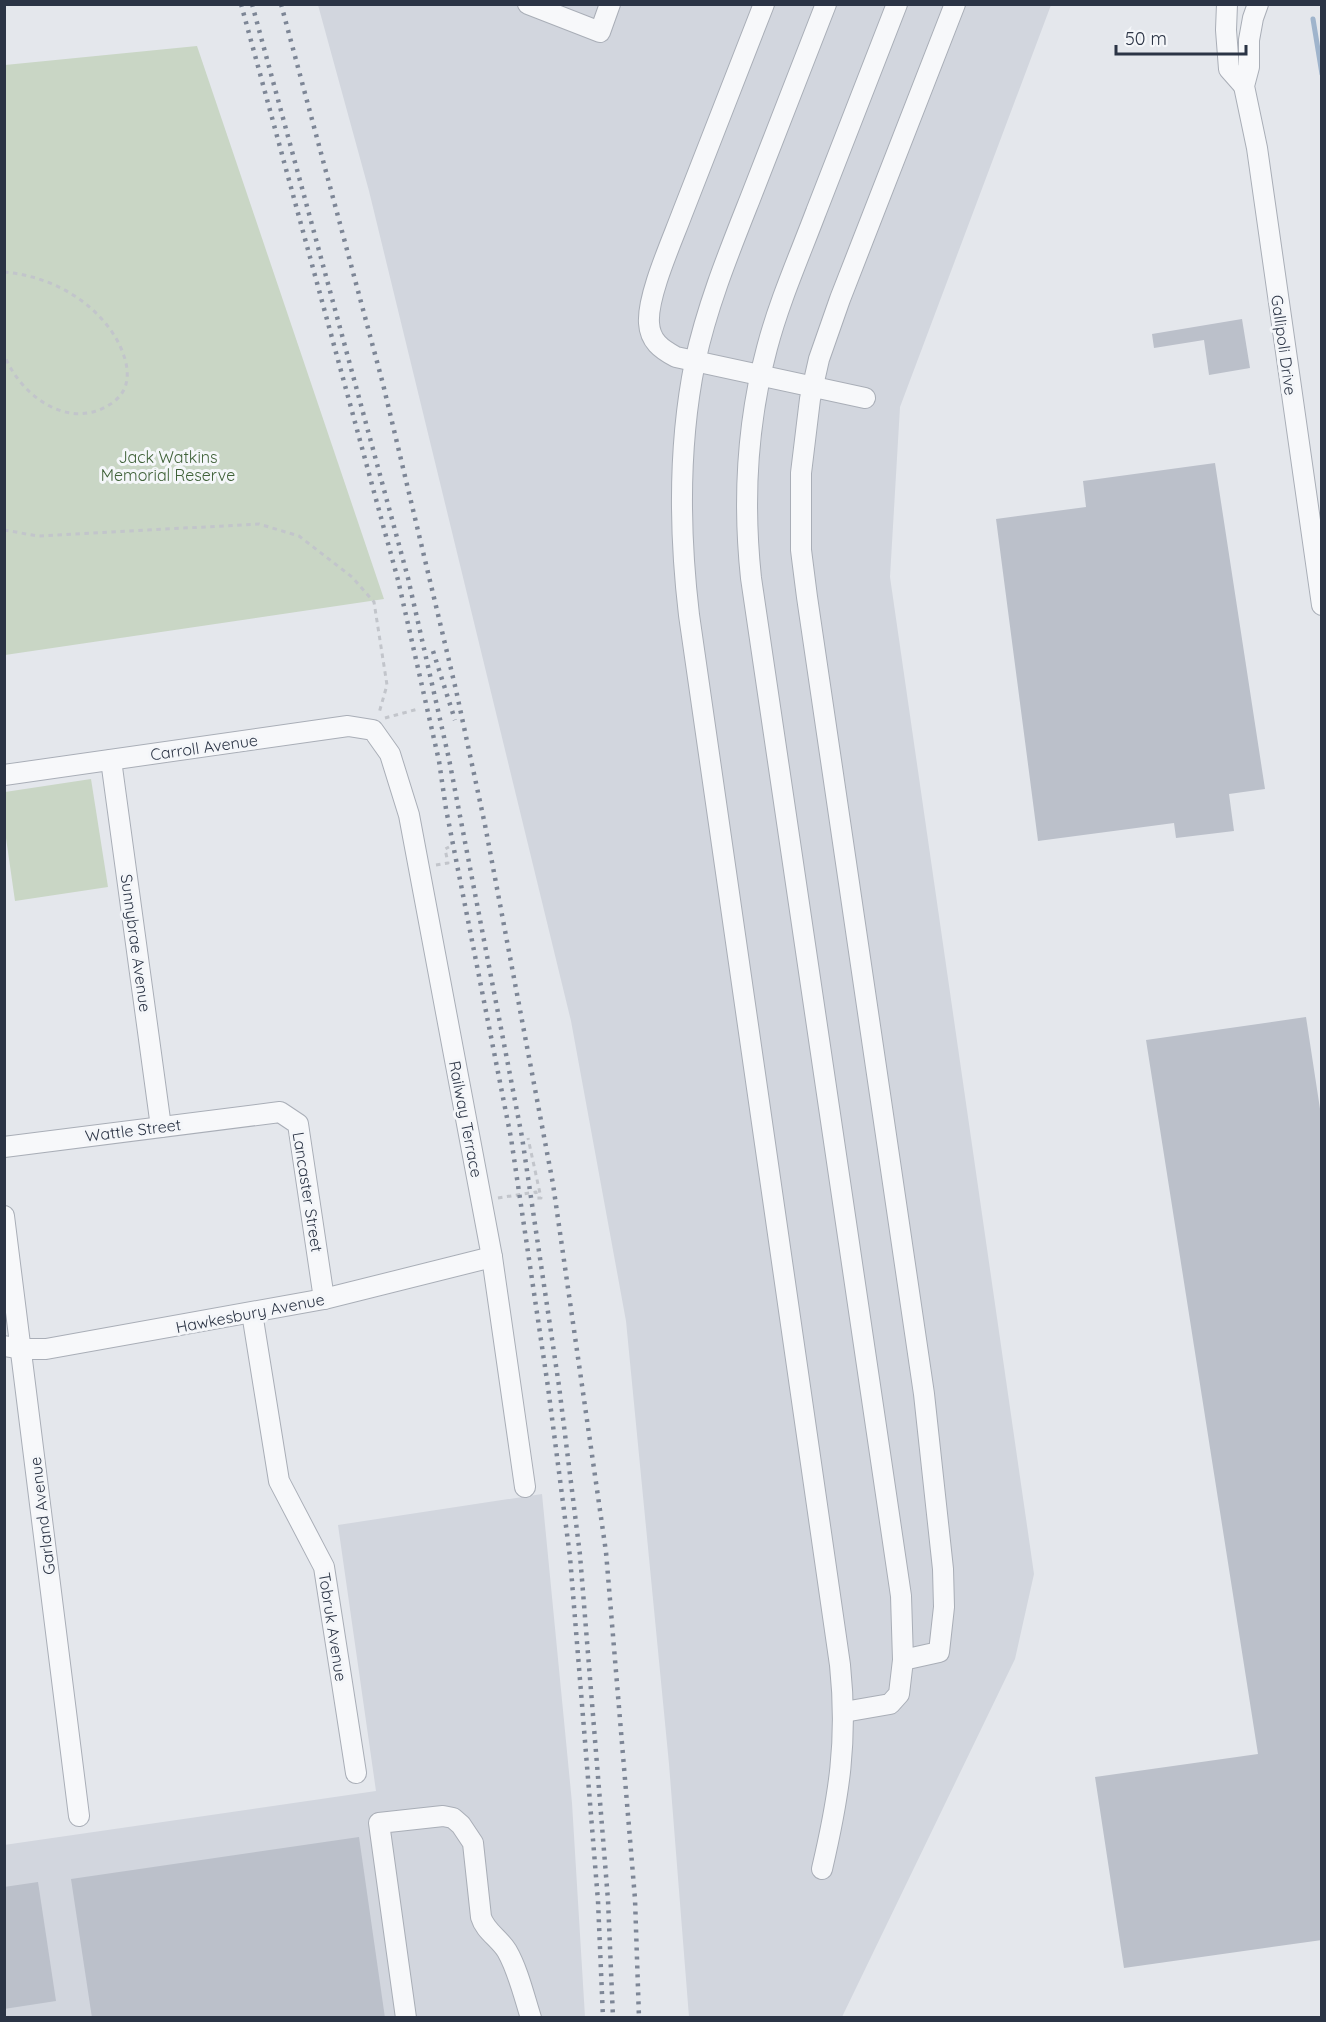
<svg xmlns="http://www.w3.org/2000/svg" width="1326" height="2022" font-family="Quicksand,sans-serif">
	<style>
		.built { fill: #d2d6de }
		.green { fill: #c9d6c5 }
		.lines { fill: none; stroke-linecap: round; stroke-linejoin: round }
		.stream { stroke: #9fb4cc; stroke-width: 5 }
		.building { fill: #bbc0ca }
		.minor-casing { stroke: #a9aeb7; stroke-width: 22 }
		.path { stroke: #c2c5cb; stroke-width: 3; stroke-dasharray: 4.5 4.5; stroke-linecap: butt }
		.minor { stroke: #f7f8fa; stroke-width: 20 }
		.rail { stroke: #7d8696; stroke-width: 4.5; stroke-dasharray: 3 6; stroke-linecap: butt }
		.labels { text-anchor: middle; stroke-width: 6; stroke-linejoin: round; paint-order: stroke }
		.street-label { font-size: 16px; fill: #2b3445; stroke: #f4f6f9 }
		.park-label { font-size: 16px; fill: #3f6138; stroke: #f4f6f9 }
	</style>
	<rect width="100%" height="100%" fill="#e4e7ec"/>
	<!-- built -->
	<g class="built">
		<path d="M 318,5 L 1051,5 L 900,407 L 890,577 L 1034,1574 L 1015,1659 L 842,2017 L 689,2017 L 669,1764 L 626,1321 L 571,1021 L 369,191 Z"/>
		<path d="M 542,1494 L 572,1803 L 585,2017 L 5,2017 L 4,1845 L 376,1791 L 338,1525 Z"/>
	</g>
	<!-- green -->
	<g class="green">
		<path d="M 197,46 L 384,599 L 5,655 L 5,65 Z"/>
		<path d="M 91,779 L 108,887 L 15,901 L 5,831 L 5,792 Z"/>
	</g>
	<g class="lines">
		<!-- stream -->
		<path class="stream" d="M 1313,19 L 1322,74"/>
	</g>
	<!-- building -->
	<g class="building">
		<path d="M 1242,319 L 1250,368 L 1209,375 L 1204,340 L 1154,348 L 1152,334 Z"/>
		<path d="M 1215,463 L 1265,789 L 1229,794 L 1234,831 L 1176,838 L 1174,823 L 1038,841 L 996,519 L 1086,507 L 1083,481 Z"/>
		<path d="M 1306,1017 L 1322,1122 L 1322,1940 L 1124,1968 L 1095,1777 L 1258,1754 L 1146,1040 Z"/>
		<path d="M 359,1837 L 385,2018 L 92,2018 L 71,1879 Z"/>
		<path d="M 38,1882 L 56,2001 L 4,2009 L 4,1887 Z"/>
	</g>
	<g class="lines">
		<!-- minor casing -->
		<g class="minor-casing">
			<g id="minor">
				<path d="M 528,4 L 600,32 L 610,4"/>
				<path d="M 764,4 C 737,74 709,144 682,214 C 672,241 647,296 649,323 C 650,341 661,349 676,357 L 865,398"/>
				<path d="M 897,4 C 870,74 843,143 816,212 C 799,257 779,302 767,348 C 747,423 743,502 751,578 L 901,1596 L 903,1660"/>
				<path d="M 1227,4 L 1226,30 L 1229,69 L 1244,86"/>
				<path d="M 1258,4 L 1253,18 L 1249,40 L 1249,67 L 1244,86 L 1257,148 L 1322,605"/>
				<path d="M 111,760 L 161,1127"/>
				<path d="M 4,775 L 348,726 L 373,730 L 390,754 L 409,815 L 492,1257 L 525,1487"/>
				<path d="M 4,1147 L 280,1112 L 298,1124 L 324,1299"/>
				<path d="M 4,1216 L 79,1816"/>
				<path d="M 252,1313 L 279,1481 L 324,1567 L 356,1773"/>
				<path d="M 4,1346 L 22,1349 L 46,1349 L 324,1299 L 492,1257"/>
				<path d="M 844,1712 L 890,1704 L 899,1694 L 903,1660 L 939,1652 L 944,1607 L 943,1569 L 924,1394 L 807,597 L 801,550 L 801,473 L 810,399 L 819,359 L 840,299 L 955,4"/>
				<path d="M 822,1869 C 839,1796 848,1741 840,1665 L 689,615 C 679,530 678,446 695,362 C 707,306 729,252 750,199 C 775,134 801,69 826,4"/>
				<path d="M 406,2018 L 379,1823 L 443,1816 L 453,1818 L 461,1825 L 473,1843 L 481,1917 C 485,1931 499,1938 507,1951 C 518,1970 524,1996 531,2018"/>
			</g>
		</g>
		<!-- path -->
		<g class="path">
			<path d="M 4,272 C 50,276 94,300 117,340 C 124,353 130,370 126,384 C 124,393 116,401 109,405 C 67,431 19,394 4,354"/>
			<path d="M 4,530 L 38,536 L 259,524 L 299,536 L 352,577 L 374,602 L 387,685 L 379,713"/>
			<path d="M 385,718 L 418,709"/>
			<path d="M 436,865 L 448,863 L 445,849 L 449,847"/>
			<path d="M 498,1198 L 536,1192 L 537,1198 L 541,1198 L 528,1138"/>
		</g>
		<!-- minor -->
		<use href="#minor" class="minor"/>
		<!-- rail -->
		<g class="rail">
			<path d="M 241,4 L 398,580 L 439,761 L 446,809 L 511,1138 L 548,1387 L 570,1557 L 598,1901 L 603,2018"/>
			<path d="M 252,4 L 408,578 L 449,759 L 522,1137 L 559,1386 L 580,1555 L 608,1900 L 613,2018"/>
			<path d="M 281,4 L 383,384 L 456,690 L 485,825 L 553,1184 L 606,1552 L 635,1899 L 639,2018"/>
			<path d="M 433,651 L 455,720"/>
		</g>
	</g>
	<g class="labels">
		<!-- street labels -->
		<g class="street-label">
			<text transform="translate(1284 345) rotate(82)" y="6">Gallipoli Drive</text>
			<text transform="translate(204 747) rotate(-8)" y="6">Carroll Avenue</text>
			<text transform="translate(136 943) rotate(82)" y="6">Sunnybrae Avenue</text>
			<text transform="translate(466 1119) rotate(79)" y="6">Railway Terrace</text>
			<text transform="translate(133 1130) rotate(-7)" y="6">Wattle Street</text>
			<text transform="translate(308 1192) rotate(81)" y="6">Lancaster Street</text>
			<text transform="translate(250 1313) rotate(-11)" y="6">Hawkesbury Avenue</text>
			<text transform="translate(42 1516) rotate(-97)" y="6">Garland Avenue</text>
			<text transform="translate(333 1627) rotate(81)" y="6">Tobruk Avenue</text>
		</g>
		<!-- park labels -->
		<g class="park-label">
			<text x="168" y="463">Jack Watkins<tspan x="168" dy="18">Memorial Reserve</tspan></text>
		</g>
	</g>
	<!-- border -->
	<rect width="1326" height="2022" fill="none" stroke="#2b3445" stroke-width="12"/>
	<!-- scale -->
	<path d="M1116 45v9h130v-9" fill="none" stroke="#2b3445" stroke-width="3"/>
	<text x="1125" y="45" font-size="18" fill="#2b3445" stroke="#f4f6f9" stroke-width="4.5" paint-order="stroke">50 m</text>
</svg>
